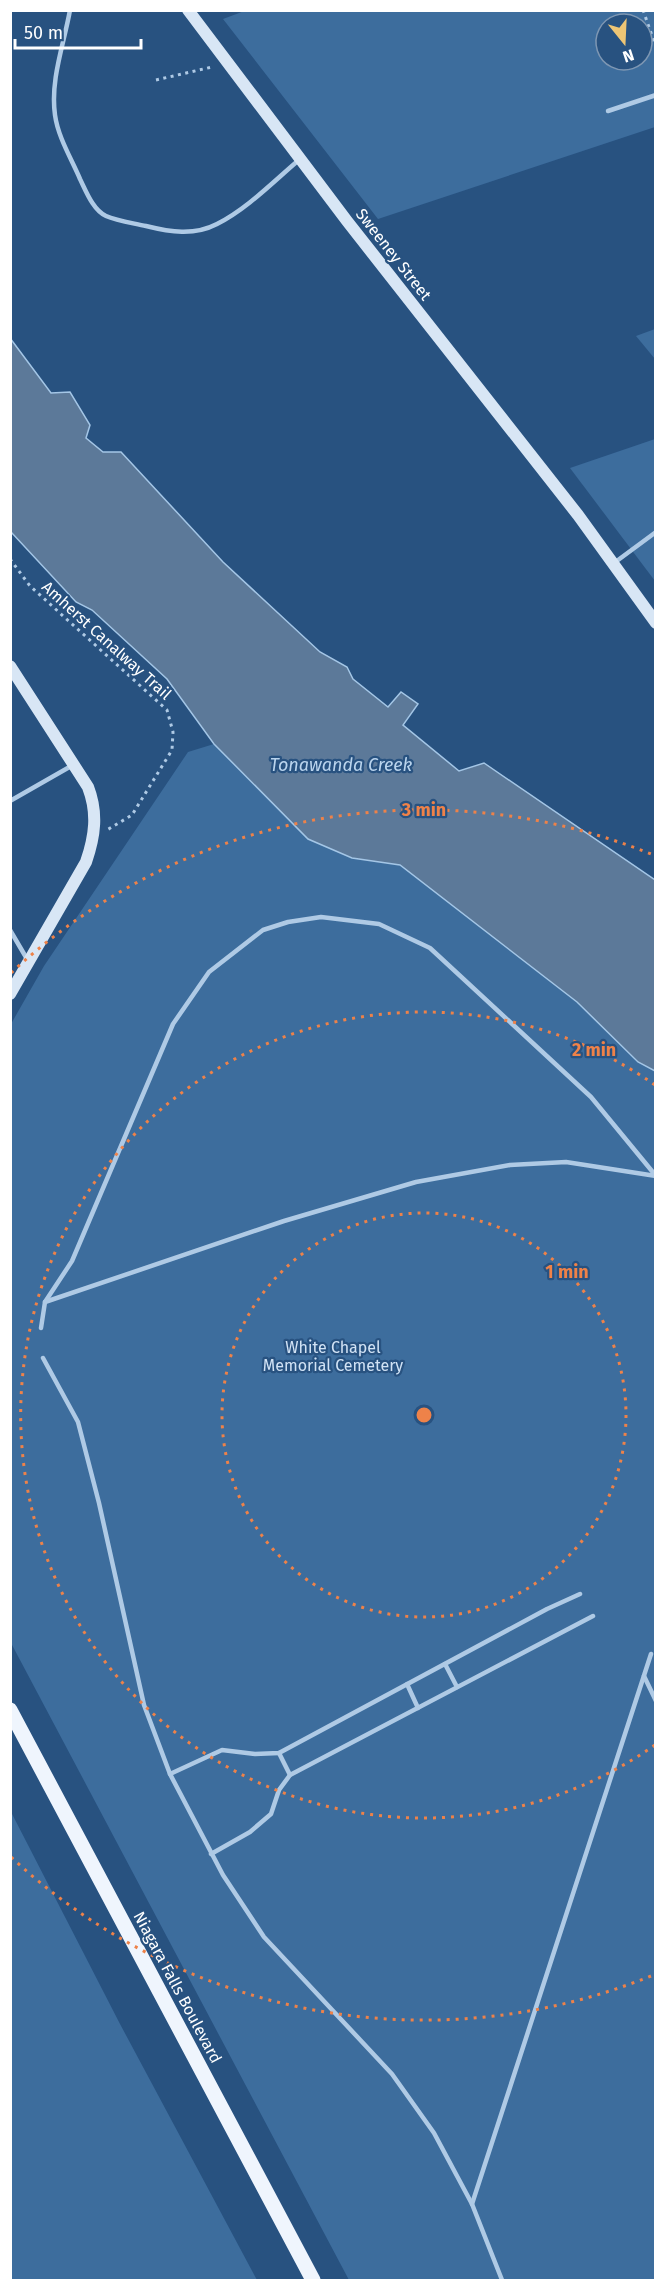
<svg xmlns="http://www.w3.org/2000/svg" width="666" height="2291" font-family="'Fira Sans',sans-serif">
	<style>
		.green { fill: #3d6d9d; fill-rule: evenodd }
		.water { fill: #5c7999; stroke: #a4c6e6; stroke-width: 1.5 }
		.lines { fill: none; stroke-linecap: round; stroke-linejoin: round }
		.path { stroke: #afcae5; stroke-width: 3; stroke-dasharray: 3 4.5; stroke-linecap: butt }
		.lane { stroke: #afcae5; stroke-width: 4.5 }
		.secondary { stroke: #d8e6f5; stroke-width: 12 }
		.primary { stroke: #eff5fd; stroke-width: 15 }
		.ring { fill: none; stroke: #ee8249; stroke-width: 3; stroke-dasharray: 3 6 }
		.labels { text-anchor: middle; stroke-width: 4.5; stroke-linejoin: round; paint-order: stroke }
		.street-label { font-size: 16px; fill: #fff; stroke: #285280 }
		.park-label { font-size: 16px; fill: #d2e3f5; stroke: #285280 }
		.water-label { font-size: 18px; font-style: italic; fill: #bad4ed; stroke: #285280 }
		.centre { fill: #ee8249; stroke: #285280; stroke-width: 3 }
		.ring-label { font-size: 18px; text-anchor: middle; font-weight: bold; fill: #ee8249; stroke: #285280; stroke-width: 4.5; stroke-linejoin: round; paint-order: stroke }
	</style>
	<rect width="100%" height="100%" fill="#285280"/>
	<!-- green -->
	<g class="green">
		<path d="M 247,10 L 655,11 L 655,127 L 378,219 L 223,19 ZM 606,24 L 642,24 L 642,60 L 606,60 Z"/>
		<path d="M 655,329 L 656,329 L 655,359 L 636,336 Z"/>
		<path d="M 655,439 L 655,581 L 570,468 Z"/>
		<path d="M 214,744 L 248,777 L 352,858 L 400,865 L 577,1002 L 638,1062 L 655,1071 L 655,2280 L 349,2280 L 11,1643 L 11,1024 L 44,966 L 188,752 Z"/>
		<path d="M 10,1810 L 120,2024 L 257,2280 L 11,2280 Z"/>
	</g>
	<!-- water -->
	<path class="water" d="M 10,338 L 51,393 L 70,392 L 90,425 L 86,438 L 103,452 L 121,452 L 223,562 L 320,652 L 347,667 L 353,679 L 388,707 L 401,692 L 418,704 L 403,725 L 459,771 L 484,763 L 655,880 L 655,1071 L 638,1062 L 577,1002 L 400,865 L 352,858 L 308,839 L 214,744 L 167,679 L 92,610 L 76,602 L 11,532 Z"/>
	<g class="lines">
		<!-- path -->
		<g class="path">
			<path d="M 643,10 L 656,47"/>
			<path d="M 156,80 L 212,67"/>
			<path d="M 10,559 L 30,586 L 167,710 L 173,732 L 172,750 L 132,815 L 107,830"/>
		</g>
		<!-- lane -->
		<g class="lane">
			<path d="M 70,10 C 64,44 50,80 55,115 C 58,137 71,158 80,179 C 86,191 93,210 106,216 C 117,221 133,223 146,226 C 170,232 194,236 217,224 C 247,209 274,181 300,159"/>
			<path d="M 608,111 L 656,95"/>
			<path d="M 614,563 L 656,532"/>
			<path d="M 10,801 L 73,765"/>
			<path d="M 10,930 L 27,959"/>
			<path d="M 45,1302 L 284,1221 L 416,1182 L 510,1165 L 566,1162 L 656,1176"/>
			<path d="M 41,1328 L 45,1302 L 72,1261 L 173,1024 L 209,972 L 263,930 L 288,922 L 321,917 L 379,924 L 430,948 L 591,1097 L 656,1176"/>
			<path d="M 43,1358 L 78,1422 L 99,1503 L 144,1705 L 170,1774 L 223,1875 L 264,1937 L 392,2074 L 434,2133 L 472,2204 L 502,2280"/>
			<path d="M 445,1664 L 457,1687"/>
			<path d="M 644,1676 L 656,1701"/>
			<path d="M 407,1684 L 418,1708"/>
			<path d="M 279,1753 L 290,1775"/>
			<path d="M 170,1774 L 222,1750 L 255,1754 L 279,1753 L 547,1609 L 580,1594"/>
			<path d="M 211,1854 L 250,1832 L 271,1814 L 279,1790 L 290,1775 L 593,1616"/>
			<path d="M 472,2204 L 651,1654"/>
		</g>
		<!-- secondary -->
		<g class="secondary">
			<path d="M 188,10 L 347,221 L 578,515 L 656,623"/>
			<path d="M 10,666 L 88,787 C 98,813 95,836 86,862 L 10,994"/>
		</g>
		<!-- primary -->
		<path class="primary" d="M 10,1710 L 313,2280"/>
	</g>
	<!-- distance rings -->
	<g class="ring">
		<circle cx="424" cy="1415" r="202"/>
		<path d="M655 1745A403 403 0 1 1 655 1085"/>
		<path d="M651 1976A605 605 0 0 1 11 1857M11 973A605 605 0 0 1 651 854"/>
	</g>
	<g class="labels">
		<!-- street labels -->
		<g class="street-label">
			<text transform="translate(394 254) rotate(52)" y="6">Sweeney Street</text>
			<text transform="translate(107 640) rotate(42)" y="6">Amherst Canalway Trail</text>
			<text transform="translate(178 1987) rotate(62)" y="6">Niagara Falls Boulevard</text>
		</g>
		<!-- park labels -->
		<g class="park-label">
			<text x="333" y="1353">White Chapel<tspan x="333" dy="18">Memorial Cemetery</tspan></text>
		</g>
		<!-- water labels -->
		<g class="water-label">
			<text x="341" y="771">Tonawanda Creek</text>
		</g>
	</g>
	<circle cx="424" cy="1415" r="9" class="centre"/>
	<g class="ring-label">
		<text x="424" y="816">3 min</text>
		<text x="594" y="1056">2 min</text>
		<text x="567" y="1278">1 min</text>
	</g>
	<!-- border -->
	<rect width="666" height="2291" fill="none" stroke="#ffffff" stroke-width="24"/>
	<!-- north arrow -->
	<g transform="translate(624 42) rotate(162)"><circle r="28" fill="#285280" stroke="#7e97b3" stroke-width="1.5"/>
	<path d="M0-4.5L10 22L0 15L-10 22Z" fill="#edc575"/>
	<text y="-9" font-size="16" font-weight="bold" text-anchor="middle" fill="#ffffff">N</text>
	</g>
	<!-- scale -->
	<path d="M15 39v9h126v-9" fill="none" stroke="#ffffff" stroke-width="3"/>
	<text x="24" y="39" font-size="18" fill="#ffffff" stroke="#285280" stroke-width="4.5" paint-order="stroke">50 m</text>
</svg>
